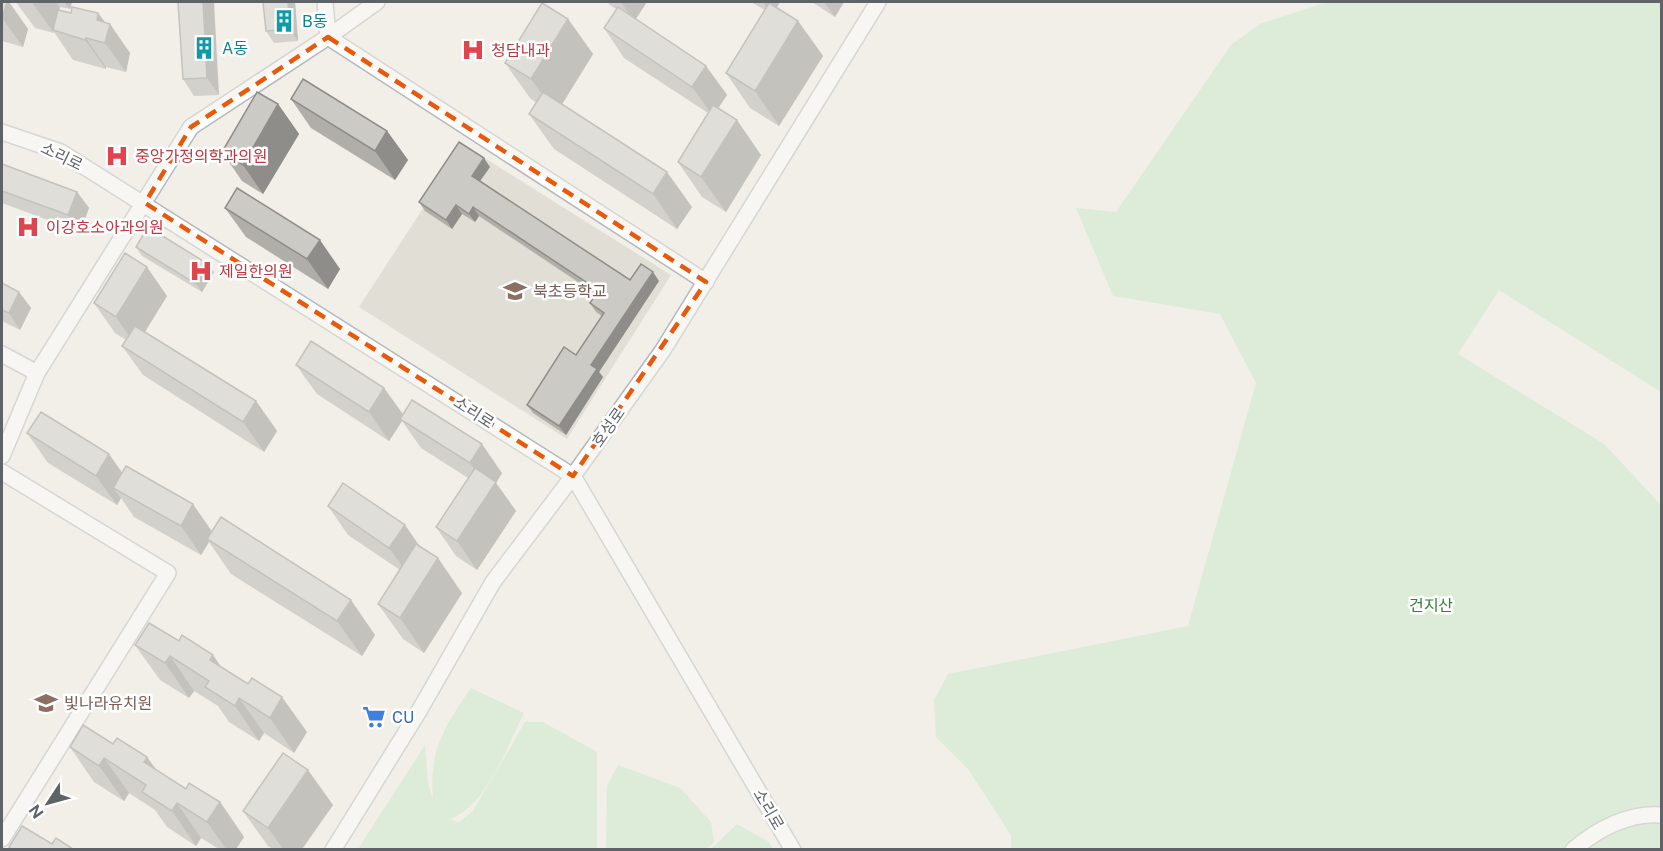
<svg xmlns="http://www.w3.org/2000/svg" width="1663" height="851" font-family="'Public Sans','Noto Sans KR',sans-serif">
	<style>
		.education { fill: #e1ded6 }
		.green { fill: #c5e8c5 }
		.lines { fill: none; stroke-linecap: round; stroke-linejoin: round }
		.minor-casing { stroke: #b5b8bc; stroke-width: 18 }
		.minor { stroke: #fff; stroke-width: 15 }
		.wall { fill: #afaea9 }
		.shaded-wall { fill: #8f8d8a }
		.building { fill: #cccac5; stroke: #8f8d8a; stroke-width: 1.5 }
		.marked { fill: none; stroke: #e8590c; stroke-width: 4.5; stroke-dasharray: 12 8; stroke-linejoin: round }
		.labels { text-anchor: middle; stroke-width: 5; stroke-linejoin: round; paint-order: stroke }
		.culture-label { font-size: 16px; fill: #0d838f; stroke: #fff; text-anchor: start }
		.health-label { font-size: 16px; fill: #be3a42; stroke: #fff; text-anchor: start }
		.street-label { font-size: 16px; fill: #5f6368; stroke: #fff }
		.education-label { font-size: 16px; fill: #785e54; stroke: #fff; text-anchor: start }
		.park-label { font-size: 16px; fill: #348238; stroke: #fff }
		.shop-label { font-size: 16px; fill: #366cbe; stroke: #fff; text-anchor: start }
	</style>
	<rect width="100%" height="100%" fill="#f1efe8"/>
	<!-- education -->
	<path class="education" d="M 464,145 L 671,275 L 567,439 L 359,307 Z"/>
	<!-- green -->
	<g class="green">
		<path d="M 1327,2 L 1661,2 L 1661,392 L 1499,290 L 1458,354 L 1604,444 L 1661,505 L 1661,849 L 1011,849 L 1011,835 L 968,769 L 936,737 L 934,700 L 948,674 L 1188,626 L 1256,383 L 1220,314 L 1113,296 L 1076,208 L 1116,212 L 1231,45 L 1260,24 Z"/>
		<path d="M 471,688 L 524,713 C 506,748 488,803 451,819 L 458,823 L 473,811 L 525,722 L 543,722 L 597,752 L 597,849 L 358,849 L 425,745 L 428,783 L 433,799 C 429,750 444,727 471,688 Z"/>
		<path d="M 618,765 L 680,788 L 711,822 L 714,842 L 706,849 L 606,849 L 607,786 Z"/>
		<path d="M 737,824 L 769,842 L 773,849 L 711,849 Z"/>
	</g>
	<g class="lines">
		<!-- minor casing -->
		<g class="minor-casing">
			<g id="minor">
				<path d="M 325,2 L 328,37 L 706,282"/>
				<path d="M 2,132 L 61,152 L 573,476 L 793,850"/>
				<path d="M 2,354 L 37,373"/>
				<path d="M 2,456 L 37,373 L 191,127 L 328,37 L 377,2"/>
				<path d="M 2,472 L 168,573 L 2,839"/>
				<path d="M 333,850 L 419,711 L 493,582 L 573,476 L 663,350 L 878,2"/>
				<path d="M 1573,850 C 1597,829 1630,812 1662,815"/>
			</g>
		</g>
		<!-- minor -->
		<use href="#minor" class="minor"/>
	</g>
	<!-- wall -->
	<g class="wall">
		<path d="M 2,2 L 9,2 L 28,29 L 23,47 L 2,41 Z"/>
		<path d="M 16,2 L 72,2 L 70,9 L 60,7 L 59,10 L 71,13 L 98,13 L 130,53 L 126,72 L 106,67 L 106,69 L 73,60 L 54,32 L 54,33 L 35,28 Z"/>
		<path d="M 178,2 L 219,95 L 194,96 L 183,79 Z"/>
		<path d="M 295,2 L 298,41 L 274,43 L 266,31 Z"/>
		<path d="M 607,2 L 647,2 L 636,19 L 706,66 L 727,95 L 718,108 L 761,155 L 726,212 L 702,197 L 678,162 L 708,113 L 624,58 L 604,28 L 616,9 L 610,5 Z"/>
		<path d="M 751,2 L 780,2 L 777,7 L 798,21 L 823,56 L 779,126 L 750,108 L 726,73 L 765,10 Z"/>
		<path d="M 812,2 L 844,2 L 835,17 Z"/>
		<path d="M 568,19 L 593,54 L 562,104 L 692,207 L 677,229 L 554,149 L 529,114 L 536,103 L 530,98 L 505,63 Z"/>
		<path d="M 291,99 L 387,131 L 408,160 L 395,180 L 311,128 Z"/>
		<path d="M 278,104 L 299,134 L 263,194 L 242,181 L 222,152 Z"/>
		<path d="M 2,164 L 77,192 L 89,208 L 80,232 L 2,203 Z"/>
		<path d="M 490,167 L 480,181 L 630,280 L 659,281 L 599,372 L 603,377 L 566,435 L 533,413 L 527,405 L 576,355 L 602,316 L 596,312 L 590,303 L 596,294 L 479,216 L 475,222 L 462,214 L 452,229 L 425,211 L 419,202 Z"/>
		<path d="M 225,208 L 340,269 L 328,289 L 246,237 Z"/>
		<path d="M 136,247 L 214,272 L 202,292 L 142,256 Z"/>
		<path d="M 2,283 L 19,292 L 31,308 L 20,330 L 2,321 Z"/>
		<path d="M 167,296 L 145,332 L 256,401 L 277,431 L 264,452 L 143,375 L 122,346 L 126,340 L 115,333 L 94,303 Z"/>
		<path d="M 296,365 L 384,388 L 403,415 L 502,473 L 496,483 L 516,511 L 477,570 L 456,556 L 436,527 L 468,478 L 421,448 L 402,421 L 389,441 L 317,394 Z"/>
		<path d="M 27,433 L 109,454 L 122,473 L 212,531 L 375,635 L 362,656 L 231,574 L 209,542 L 201,555 L 134,517 L 121,498 L 117,505 L 48,463 Z"/>
		<path d="M 328,506 L 405,525 L 420,547 L 462,593 L 424,653 L 403,639 L 378,604 L 400,570 L 348,535 Z"/>
		<path d="M 135,645 L 221,667 L 307,732 L 294,753 L 264,733 L 259,741 L 229,722 L 218,706 L 194,691 L 189,698 L 160,680 Z"/>
		<path d="M 70,747 L 147,757 L 156,770 L 186,789 L 220,802 L 244,837 L 236,849 L 219,849 L 201,838 L 196,846 L 167,827 L 155,810 L 129,793 L 124,801 L 94,782 Z"/>
		<path d="M 333,805 L 302,849 L 273,849 L 268,846 L 243,811 Z"/>
	</g>
	<!-- shaded-wall -->
	<g class="shaded-wall">
		<path d="M 7,2 L 9,2 L 28,29 L 23,47 L 2,18 Z"/>
		<path d="M 34,2 L 56,2 L 60,7 L 54,31 L 53,30 L 54,33 L 33,4 Z"/>
		<path d="M 64,2 L 72,2 L 70,9 Z"/>
		<path d="M 203,2 L 214,2 L 219,95 L 207,78 Z"/>
		<path d="M 288,2 L 295,2 L 298,41 L 290,29 Z"/>
		<path d="M 621,2 L 647,2 L 634,21 Z"/>
		<path d="M 763,2 L 780,2 L 772,15 Z"/>
		<path d="M 824,2 L 844,2 L 835,17 Z"/>
		<path d="M 98,13 L 109,28 L 110,24 L 130,53 L 126,72 L 105,43 L 97,20 Z"/>
		<path d="M 568,19 L 593,54 L 556,114 L 531,79 Z"/>
		<path d="M 798,21 L 823,56 L 779,126 L 755,91 Z"/>
		<path d="M 86,38 L 106,67 L 106,69 L 85,40 Z"/>
		<path d="M 706,66 L 727,95 L 713,116 L 692,87 Z"/>
		<path d="M 278,104 L 299,134 L 263,194 L 243,165 Z"/>
		<path d="M 737,120 L 761,155 L 726,212 L 701,177 Z"/>
		<path d="M 387,131 L 408,160 L 395,180 L 375,151 Z"/>
		<path d="M 484,158 L 490,167 L 478,184 L 472,176 Z"/>
		<path d="M 667,172 L 692,207 L 677,229 L 653,194 Z"/>
		<path d="M 77,192 L 89,208 L 80,232 L 68,215 Z"/>
		<path d="M 456,205 L 462,214 L 452,229 L 446,220 Z"/>
		<path d="M 473,207 L 479,216 L 475,222 L 469,214 Z"/>
		<path d="M 320,240 L 340,269 L 328,289 L 307,259 Z"/>
		<path d="M 208,264 L 214,272 L 202,292 L 196,284 Z"/>
		<path d="M 147,267 L 167,296 L 136,346 L 116,317 Z"/>
		<path d="M 653,272 L 659,281 L 599,372 L 603,377 L 566,435 L 559,426 L 591,365 Z"/>
		<path d="M 19,292 L 31,308 L 20,330 L 9,313 Z"/>
		<path d="M 384,388 L 405,417 L 400,419 L 402,421 L 389,441 L 369,412 Z"/>
		<path d="M 256,401 L 277,431 L 264,452 L 243,422 Z"/>
		<path d="M 482,444 L 502,473 L 496,483 L 516,511 L 477,570 L 457,541 L 490,491 L 470,463 Z"/>
		<path d="M 109,454 L 130,484 L 113,488 L 121,498 L 117,505 L 96,476 Z"/>
		<path d="M 193,504 L 213,533 L 207,539 L 209,542 L 201,555 L 181,526 Z"/>
		<path d="M 405,525 L 425,554 L 410,577 L 389,548 Z"/>
		<path d="M 438,558 L 462,593 L 424,653 L 400,618 Z"/>
		<path d="M 351,600 L 375,635 L 362,656 L 337,621 Z"/>
		<path d="M 213,655 L 237,690 L 210,660 Z"/>
		<path d="M 170,656 L 194,691 L 189,698 L 165,663 Z"/>
		<path d="M 282,697 L 307,732 L 294,753 L 270,718 Z"/>
		<path d="M 239,698 L 264,733 L 259,741 L 235,706 Z"/>
		<path d="M 147,757 L 172,792 L 144,762 Z"/>
		<path d="M 104,758 L 129,793 L 124,801 L 99,766 Z"/>
		<path d="M 308,770 L 333,805 L 302,849 L 283,849 L 268,828 Z"/>
		<path d="M 220,802 L 244,837 L 236,849 L 226,849 L 207,822 Z"/>
		<path d="M 177,803 L 201,838 L 196,846 L 172,811 Z"/>
	</g>
	<!-- building -->
	<g class="building">
		<path d="M 2,2 L 7,2 L 2,18 Z"/>
		<path d="M 178,2 L 203,2 L 207,78 L 183,79 Z"/>
		<path d="M 263,2 L 288,2 L 290,29 L 266,31 Z"/>
		<path d="M 542,3 L 568,19 L 531,79 L 505,63 Z"/>
		<path d="M 769,3 L 798,21 L 755,91 L 726,73 Z"/>
		<path d="M 72,7 L 98,13 L 97,20 L 110,24 L 105,43 L 86,38 L 85,40 L 53,30 L 58,10 L 71,13 Z"/>
		<path d="M 618,7 L 706,66 L 692,87 L 604,28 Z"/>
		<path d="M 303,79 L 387,131 L 375,151 L 291,99 Z"/>
		<path d="M 257,92 L 278,104 L 243,165 L 222,152 Z"/>
		<path d="M 543,92 L 667,172 L 653,194 L 529,114 Z"/>
		<path d="M 713,105 L 737,120 L 701,177 L 678,162 Z"/>
		<path d="M 459,142 L 484,158 L 472,176 L 630,280 L 641,264 L 653,272 L 591,365 L 597,369 L 559,426 L 527,405 L 564,347 L 576,355 L 604,313 L 590,303 L 598,290 L 473,207 L 469,214 L 456,205 L 446,220 L 419,202 Z"/>
		<path d="M 2,164 L 77,192 L 68,215 L 2,191 Z"/>
		<path d="M 237,188 L 320,240 L 307,259 L 225,208 Z"/>
		<path d="M 148,227 L 208,264 L 196,284 L 136,247 Z"/>
		<path d="M 125,253 L 147,267 L 116,317 L 94,303 Z"/>
		<path d="M 2,283 L 19,292 L 9,313 L 2,310 Z"/>
		<path d="M 135,326 L 256,401 L 243,422 L 122,346 Z"/>
		<path d="M 311,341 L 384,388 L 369,412 L 296,365 Z"/>
		<path d="M 412,400 L 482,444 L 470,463 L 400,419 Z"/>
		<path d="M 41,412 L 109,454 L 96,476 L 27,433 Z"/>
		<path d="M 126,466 L 193,504 L 181,526 L 113,488 Z"/>
		<path d="M 475,468 L 496,482 L 457,541 L 436,527 Z"/>
		<path d="M 343,483 L 405,525 L 389,548 L 328,506 Z"/>
		<path d="M 221,517 L 351,600 L 337,621 L 207,539 Z"/>
		<path d="M 416,544 L 438,558 L 400,618 L 378,604 Z"/>
		<path d="M 149,623 L 179,641 L 182,635 L 213,655 L 210,660 L 248,684 L 252,678 L 282,697 L 270,718 L 239,698 L 235,706 L 205,687 L 209,681 L 170,656 L 165,663 L 135,645 Z"/>
		<path d="M 83,725 L 113,744 L 117,738 L 147,757 L 144,762 L 186,789 L 189,783 L 220,802 L 207,822 L 177,803 L 172,811 L 142,792 L 146,785 L 104,758 L 99,766 L 70,747 Z"/>
		<path d="M 283,753 L 308,770 L 268,828 L 243,811 Z"/>
		<path d="M 22,826 L 52,844 L 56,838 L 73,849 L 12,849 L 9,847 Z"/>
	</g>
	<!-- marked area -->
	<path d="M0 0H1663V851H0ZM 328,37 L 706,282 L 573,476 L 145,203 L 191,127 Z" fill="#f1efe8" fill-opacity=".55" fill-rule="evenodd"/>
	<path class="marked" d="M 328,37 L 706,282 L 573,476 L 145,203 L 191,127 Z"/>
	<!-- icons -->
	<defs>
		<g id="building-bare" transform="scale(1.8)"><path d="M-4-6H4V6H1V3H-1V6H-4ZM-2.5-4.3h1.7v1.8h-1.7ZM.8-4.3h1.7v1.8H.8ZM-2.5-1h1.7V.8h-1.7ZM.8-1h1.7V.8H.8Z" fill="#0f9aa8" stroke="#fff" stroke-width="2.5" paint-order="stroke"/></g>
		<g id="hospital-bare" transform="scale(1.8)"><path d="M-5-5h3v3.5h4V-5h3V5h-3V1.5h-4V5h-3Z" fill="#e0444e" stroke="#fff" stroke-width="2.5" paint-order="stroke"/></g>
		<g id="school-bare" transform="scale(1.8)"><path d="M0-5L7-2L0 1L-7-2ZM-4 1L0 2.5L4 1V4Q0 6-4 4Z" fill="#8d6e63" stroke="#fff" stroke-width="2.5" paint-order="stroke"/></g>
		<g id="supermarket-bare" transform="scale(1.8)"><path d="M-6-5.5h2.5l.6 2H6L4.5 2H-2.5L-4.4-4H-6ZM-1.5 3.2a1.3 1.3 0 1 0 .1 0ZM3 3.2a1.3 1.3 0 1 0 .1 0Z" fill="#3f7fe0" stroke="#fff" stroke-width="2.5" paint-order="stroke"/></g>
	</defs>
	<g fill-rule="evenodd">
		<use href="#building-bare" x="284" y="21"/>
		<use href="#building-bare" x="204" y="48"/>
		<use href="#hospital-bare" x="473" y="50"/>
		<use href="#hospital-bare" x="117" y="156"/>
		<use href="#hospital-bare" x="28" y="227"/>
		<use href="#hospital-bare" x="201" y="271"/>
		<use href="#school-bare" x="515" y="291"/>
		<use href="#school-bare" x="46" y="703"/>
		<use href="#supermarket-bare" x="374" y="717"/>
	</g>
	<g class="labels">
		<!-- culture labels -->
		<g class="culture-label">
			<text x="302" y="27">B동</text>
			<text x="222" y="54">A동</text>
		</g>
		<!-- health labels -->
		<g class="health-label">
			<text x="491" y="56">청담내과</text>
			<text x="135" y="162">중앙가정의학과의원</text>
			<text x="46" y="233">이강호소아과의원</text>
			<text x="219" y="277">제일한의원</text>
		</g>
		<!-- street labels -->
		<g class="street-label">
			<text transform="translate(62 156) rotate(26)" y="6">소리로</text>
			<text transform="translate(474 412) rotate(33)" y="6">소리로</text>
			<text transform="translate(608 427) rotate(-55)" y="6">호성로</text>
			<text transform="translate(769 809) rotate(60)" y="6">소리로</text>
		</g>
		<!-- education labels -->
		<g class="education-label">
			<text x="533" y="297">북초등학교</text>
			<text x="64" y="709">빛나라유치원</text>
		</g>
		<!-- park labels -->
		<g class="park-label">
			<text x="1431" y="611">건지산</text>
		</g>
		<!-- shop labels -->
		<g class="shop-label">
			<text x="392" y="723">CU</text>
		</g>
	</g>
	<!-- border -->
	<rect width="1663" height="851" fill="none" stroke="#5f6368" stroke-width="6"/>
	<!-- north arrow -->
	<g transform="translate(48 803) rotate(234)" stroke="#ffffff" stroke-width="4.5" paint-order="stroke">
	<path d="M0-4.5L10 22L0 15L-10 22Z" fill="#5f6368"/>
	<text y="-9" font-size="16" font-weight="bold" text-anchor="middle" fill="#5f6368">N</text>
	</g>
</svg>
